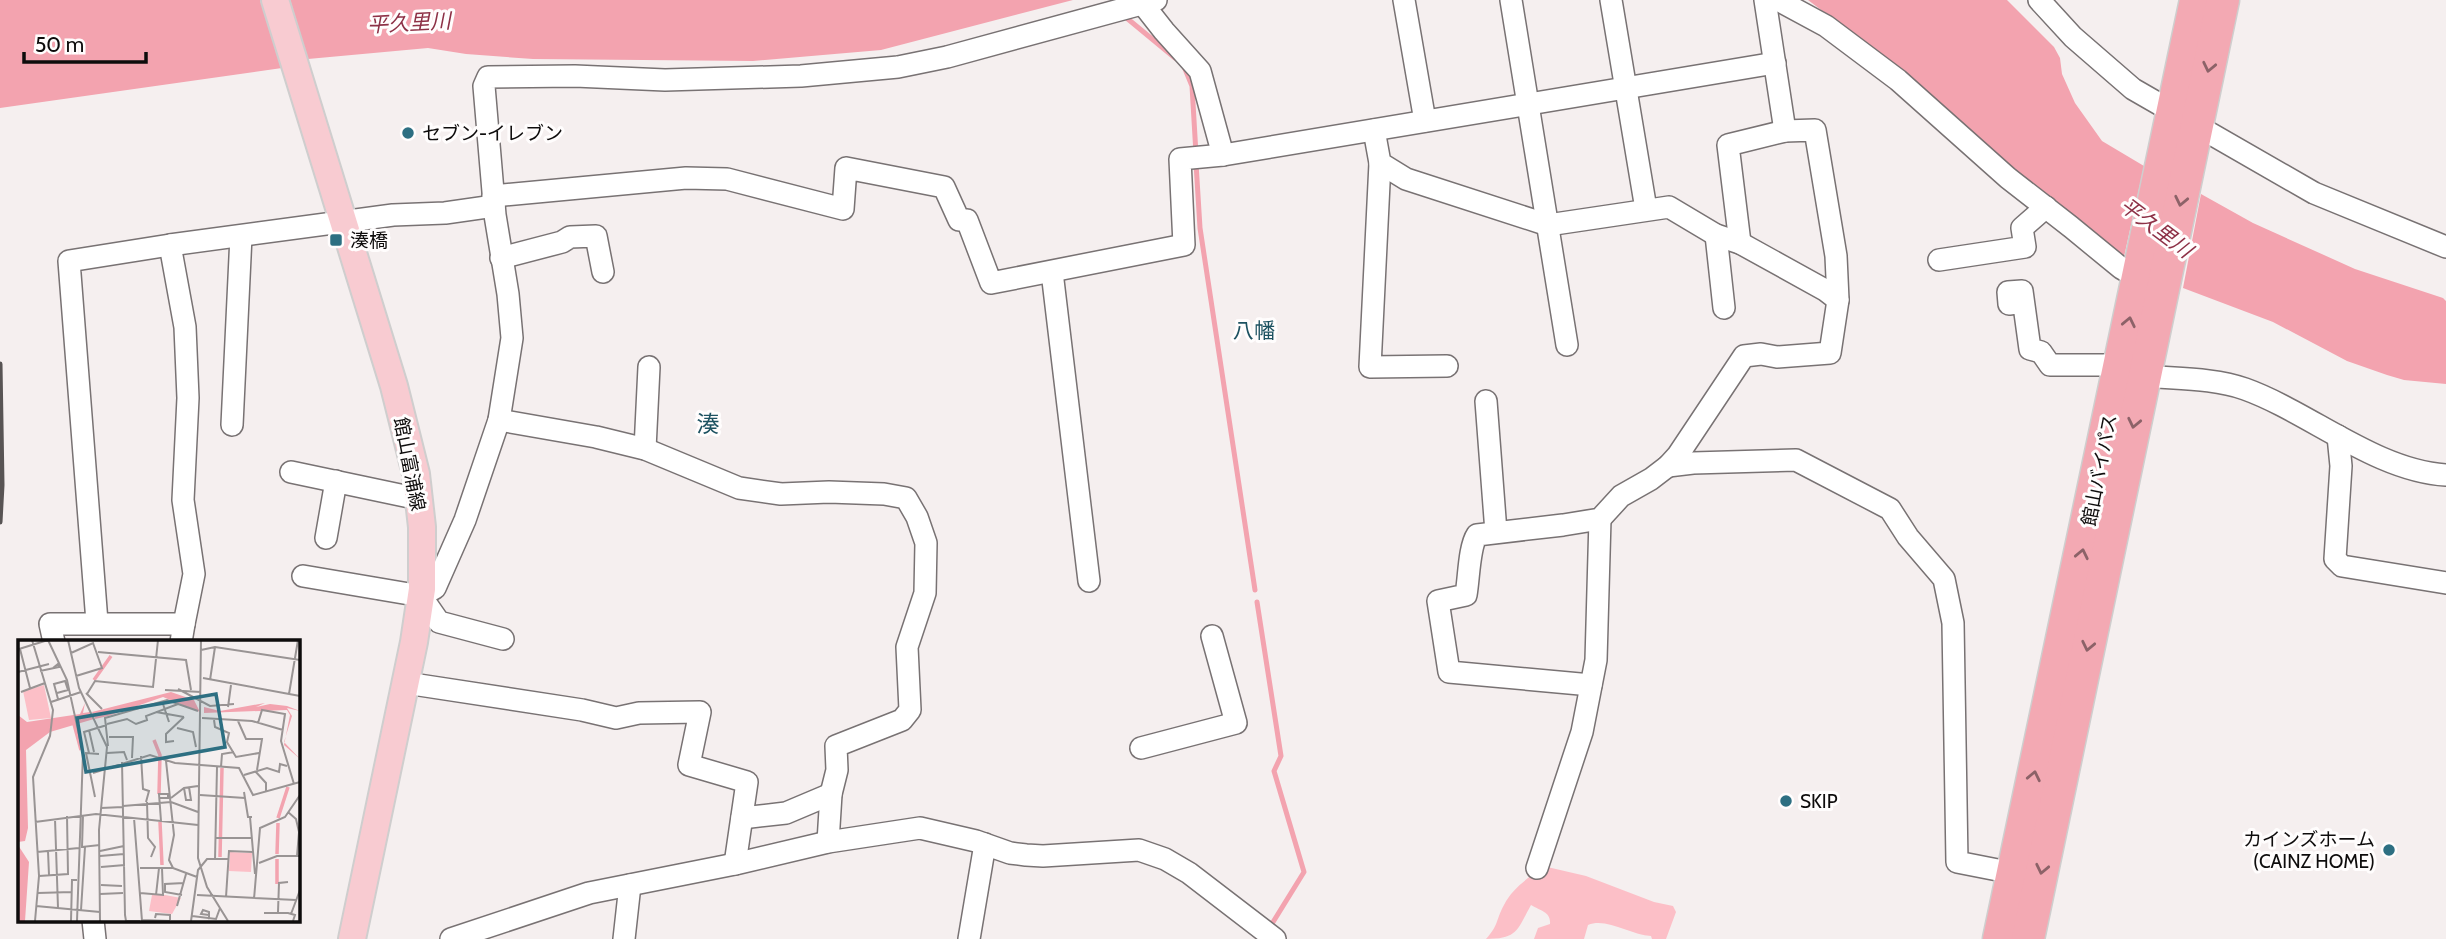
<svg xmlns="http://www.w3.org/2000/svg" width="2446" height="939" font-family="Cabin,'Noto Sans JP',sans-serif">
	<style>
		.green { fill: #fcbfc7 }
		.water { fill: #f3a3af }
		.lines { fill: none; stroke-linecap: round; stroke-linejoin: round }
		.stream { stroke: #f3a3af; stroke-width: 5 }
		.minor-casing { stroke: #787273; stroke-width: 24 }
		.major-casing { stroke: #cfcece; stroke-width: 30 }
		.highway-casing { stroke: #cfcece; stroke-width: 35 }
		.minor { stroke: #fff; stroke-width: 21 }
		.major { stroke: #f8cbd1; stroke-width: 26 }
		.highway { stroke: #f3a9b3; stroke-width: 32 }
		.rail { stroke: #585454; stroke-width: 5 }
		.oneway { stroke: #8c6268 }
		.poi-dot { fill: #2d6f82; stroke: #fffdfd; stroke-width: 2.5 }
		.labels { text-anchor: middle; stroke-width: 6; stroke-linejoin: round; paint-order: stroke }
		.poi-label { font-size: 19px; fill: #0e0c0c; stroke: #fffdfd; text-anchor: start }
		.street-label { font-size: 19px; fill: #0e0c0c; stroke: #fffdfd }
		.water-label { font-size: 21px; font-style: italic; fill: #8d3046; stroke: #fffdfd }
		.neighbourhood-label { font-size: 21px; fill: #1d5261; stroke: #fffdfd }
		.quarter-label { font-size: 23px; fill: #1d5261; stroke: #fffdfd }
		.inset-river { fill: none; stroke: #f3a3af; stroke-width: 3.5 }
		.inset-road { fill: none; stroke: #999494; stroke-width: 2 }
		.view { fill: #2d6f82; fill-opacity: 0.15; stroke: #2d6f82; stroke-width: 3.5 }
		.inset-edge { fill: none; stroke: #0e0c0c; stroke-width: 3.5 }
	</style>
	<rect width="100%" height="100%" fill="#f5efef"/>
	<!-- green -->
	<path class="green" d="M 1543,866 L 1586,876 L 1654,902 L 1673,906 L 1676,912 L 1666,939 L 1652,939 L 1651,936 C 1631,935 1606,917 1588,925 L 1584,939 L 1534,939 L 1538,928 L 1550,924 C 1551,912 1541,911 1531,905 C 1517,930 1518,939 1486,939 C 1499,925 1496,919 1504,905 C 1513,887 1528,879 1543,866 Z"/>
	<!-- water -->
	<g class="water">
		<path d="M 0,0 L 260,0 L 282,68 L 0,108 Z"/>
		<path d="M 290,0 L 1073,0 L 881,50 L 753,61 L 533,59 L 466,54 L 428,48 L 308,59 Z"/>
		<path d="M 1808,0 L 2007,0 L 2054,47 L 2060,58 L 2062,74 L 2075,103 L 2102,141 L 2144,166 L 2124,257 L 2004,166 L 1871,48 Z"/>
		<path d="M 2201,194 L 2253,223 L 2355,269 L 2443,298 L 2446,301 L 2446,384 L 2404,380 L 2387,375 L 2347,361 L 2273,322 L 2183,288 Z"/>
	</g>
	<g class="lines">
		<!-- stream -->
		<g class="stream">
			<path d="M 1123,15 L 1175,58"/>
			<path d="M 1183,64 L 1192,86 L 1196,154"/>
			<path d="M 1196,163 L 1200,228 L 1255,590"/>
			<path d="M 1257,602 L 1281,756 L 1274,771 L 1304,872 L 1270,927"/>
		</g>
		<!-- minor casing -->
		<g class="minor-casing">
			<g id="minor">
				<path d="M 1404,0 L 1425,121"/>
				<path d="M 1511,0 L 1567,345"/>
				<path d="M 1611,0 L 1646,209"/>
				<path d="M 1765,0 L 1785,131"/>
				<path d="M 1778,0 L 1826,26 L 1898,80 L 2008,178 L 2071,227 L 2121,268 L 2147,283"/>
				<path d="M 2039,0 L 2073,37 L 2133,89 L 2314,193 L 2446,247"/>
				<path d="M 1142,3 L 1164,31 L 1200,71 L 1223,155"/>
				<path d="M 1374,130 L 1380,163 L 1406,179 L 1548,225 L 1669,207 L 1716,235 L 1740,243 L 1825,290 L 1838,300"/>
				<path d="M 1380,163 L 1370,367 L 1447,366"/>
				<path d="M 493,196 L 686,178 L 727,179 L 843,209 L 846,168 L 944,187 L 959,220 L 967,220 L 991,283 L 1184,245 L 1180,159 L 1223,155 L 1775,63"/>
				<path d="M 1716,235 L 1724,308"/>
				<path d="M 170,245 L 185,327 L 188,398 L 183,500 L 194,574 L 184,624"/>
				<path d="M 501,258 L 562,242 L 570,237 L 596,236 L 603,272"/>
				<path d="M 1939,260 L 2025,247 L 2022,228 L 2046,207"/>
				<path d="M 1052,272 L 1089,581"/>
				<path d="M 2023,302 L 2009,304 L 2008,292 L 2022,291 L 2030,349 L 2041,352 L 2050,365 L 2120,365"/>
				<path d="M 2144,376 C 2176,379 2214,378 2245,389 C 2309,412 2376,471 2446,475"/>
				<path d="M 1486,401 L 1496,532"/>
				<path d="M 499,420 L 596,437 L 645,449 L 739,488 L 781,494 L 829,492 L 884,494 L 906,498 L 917,517 L 926,543 L 925,593 L 907,647 L 910,710 L 902,720 L 836,746 L 837,770 L 831,794 L 828,842"/>
				<path d="M 232,425 L 241,236"/>
				<path d="M 2338,436 L 2341,466 L 2335,559 L 2342,566 L 2446,583"/>
				<path d="M 645,449 L 649,367"/>
				<path d="M 1668,466 L 1693,463 L 1796,460 L 1890,509 L 1908,537 L 1944,579 L 1953,623 L 1957,862 L 2013,873"/>
				<path d="M 291,472 L 419,499"/>
				<path d="M 326,538 L 336,481"/>
				<path d="M 303,576 L 421,596 L 435,588 L 465,520 L 499,420 L 512,338 L 508,294 L 495,215 L 484,86 L 488,77 L 575,76 L 665,80 L 801,76 L 898,67 L 947,57 L 1156,0"/>
				<path d="M 421,596 L 439,622 L 503,639"/>
				<path d="M 97,622 L 69,261 L 170,245 L 393,215 L 445,213 L 494,206"/>
				<path d="M 54,642 L 50,624 L 184,624 L 181,642"/>
				<path d="M 406,683 L 582,710 L 616,718 L 639,713 L 700,712 L 689,765 L 747,782 L 735,864"/>
				<path d="M 1591,685 L 1449,672 L 1438,601 L 1466,595 C 1469,578 1469,547 1477,535 L 1563,525 L 1600,519 L 1621,496 L 1651,479 L 1668,466 L 1678,455 L 1744,356 L 1761,354 L 1777,357 L 1830,353 L 1838,300 L 1836,256 L 1815,130 L 1785,131 L 1728,145 L 1740,243"/>
				<path d="M 1141,748 L 1236,723 L 1212,636"/>
				<path d="M 742,818 L 786,813 L 831,794"/>
				<path d="M 1537,868 L 1582,732 L 1596,660 L 1600,519"/>
				<path d="M 93,920 L 95,939"/>
				<path d="M 451,939 L 589,893 L 735,864 L 828,842 L 920,828 L 976,841 L 1010,853 L 1026,855 L 1043,856 L 1139,850 L 1165,859 L 1189,873 L 1275,939"/>
				<path d="M 624,939 L 630,885"/>
				<path d="M 969,939 L 985,844"/>
			</g>
		</g>
		<!-- major casing -->
		<g class="major-casing">
			<path id="major" d="M 275,0 L 394,386 L 416,474 L 422,527 L 422,589 L 414,642 L 352,939"/>
		</g>
		<!-- highway casing -->
		<g class="highway-casing">
			<g id="highway">
				<path d="M 1999,939 L 2196,0"/>
				<path d="M 2028,939 L 2223,0"/>
			</g>
		</g>
		<!-- minor -->
		<use href="#minor" class="minor"/>
		<!-- major -->
		<use href="#major" class="major"/>
		<!-- highway -->
		<use href="#highway" class="highway"/>
		<!-- rail -->
		<path class="rail" d="M 0,364 L 2,485 L 0,522"/>
	</g>
	<!-- one-way arrows -->
	<defs><path id="oneway-chevron" d="M-2-3.5L2.5 0L-2 3.5" fill="none" stroke-width="1.6" stroke-linecap="round" stroke-linejoin="round" transform="scale(1.75)"/></defs>
	<g class="oneway">
		<use href="#oneway-chevron" transform="translate(2209 67) rotate(102)"/>
		<use href="#oneway-chevron" transform="translate(2181 201) rotate(102)"/>
		<use href="#oneway-chevron" transform="translate(2129 322) rotate(-78)"/>
		<use href="#oneway-chevron" transform="translate(2134 423) rotate(102)"/>
		<use href="#oneway-chevron" transform="translate(2082 554) rotate(-78)"/>
		<use href="#oneway-chevron" transform="translate(2088 646) rotate(102)"/>
		<use href="#oneway-chevron" transform="translate(2034 776) rotate(-78)"/>
		<use href="#oneway-chevron" transform="translate(2042 869) rotate(102)"/>
	</g>
	<!-- markers -->
	<g class="poi-dot">
		<circle cx="408" cy="133" r="7"/>
		<rect x="329" y="233" width="14" height="14" rx="3.5"/>
		<circle cx="1786" cy="801" r="7"/>
		<circle cx="2389" cy="850" r="7"/>
	</g>
	<g class="labels">
		<!-- poi labels -->
		<g class="poi-label">
			<text x="422" y="140">セブン-イレブン</text>
			<text x="350" y="247">湊橋</text>
			<text x="1800" y="808">SKIP</text>
			<text x="2375" y="846" text-anchor="end">カインズホーム<tspan x="2375" dy="22">(CAINZ HOME)</tspan></text>
		</g>
		<!-- street labels -->
		<g class="street-label">
			<text transform="translate(410 464) rotate(79)" y="7">館山富浦線</text>
			<text transform="translate(2099 470) rotate(-79)" y="7">館山バイパス</text>
		</g>
		<!-- water labels -->
		<g class="water-label">
			<text transform="translate(409 23) rotate(-3)" y="7">平久里川</text>
			<text transform="translate(2156 228) rotate(37)" y="7">平久里川</text>
		</g>
		<!-- neighbourhood labels -->
		<g class="neighbourhood-label">
			<text x="1254" y="338">八幡</text>
		</g>
		<!-- quarter labels -->
		<g class="quarter-label">
			<text x="708" y="432">湊</text>
		</g>
	</g>
	<!-- overview -->
	<g transform="translate(18 640)">
		<rect width="282" height="282" fill="#f5efef"/>
		<path d="M 26,45 L 33,78 L 11,80 L 5,51 ZM 212,212 L 234,213 L 233,232 L 211,231 ZM 134,255 L 147,255 L 163,258 L 154,274 L 131,271 Z" fill="#fcbfc7"/>
		<path d="M 153,52 L 176,60 L 182,72 L 145,57 L 90,76 L 77,79 L 74,72 ZM 67,63 L 65,73 L 72,72 L 76,79 L 32,92 L 8,110 L 10,188 L 7,201 L 0,202 L 0,75 L 9,82 L 62,74 ZM 247,63 L 238,67 L 252,64 L 269,66 L 282,71 L 269,68 L 274,76 L 266,102 L 282,119 L 266,105 L 272,75 L 269,70 L 186,73 L 186,67 L 202,71 ZM 0,205 L 11,222 L 7,281 L 0,281 Z" fill="#f3a3af"/>
		<path class="inset-river" d="M 76,40 L 93,16M 56,84 L 63,110M 136,100 L 142,115 L 141,154M 260,178 L 270,147M 142,182 L 144,225M 259,214 L 260,183M 202,217 L 204,128M 259,244 L 259,219"/>
		<path class="inset-road" d="M 14,0 L 35,70 L 32,96 L 15,137 L 21,236 L 17,281M 30,0 L 49,40 L 65,113 L 59,281M 50,0 L 61,48 L 89,107 L 81,190 L 82,281M 183,0 L 180,218 L 189,247 L 210,281M 1,9 L 30,0M 2,9 L 12,48M 183,10 L 197,7 L 282,20M 80,12 L 168,20 L 173,50M 53,13 L 75,3 L 84,28 L 58,36M 22,31 L 41,27 L 40,24 L 35,28M 0,32 L 31,24M 185,38 L 282,56M 192,40 L 197,7M 160,49 L 192,66 L 216,64M 147,50 L 183,52M 3,52 L 27,43M 39,53 L 50,50 L 47,41 L 36,44 L 40,59M 68,53 L 84,69M 69,54 L 77,41 L 135,47 L 140,0M 271,54 L 280,0M 144,61 L 151,82M 33,62 L 63,52M 210,67 L 213,45M 138,72 L 166,77M 184,78 L 234,81 L 265,90M 196,80 L 197,87 L 211,93 L 209,102 L 218,117 L 241,113M 220,81 L 228,99 L 244,99 L 239,130M 240,83 L 244,70 L 267,74 L 263,101 L 276,144M 89,84 L 109,79 L 118,84 L 129,80 L 128,76 L 160,64M 159,88 L 175,92 L 178,107M 71,90 L 76,112M 91,97 L 115,97 L 114,118M 156,101 L 148,102 L 148,94 L 166,77M 90,106 L 87,78 L 149,60 L 180,71M 71,113 L 66,92 L 89,85M 89,113 L 106,112 L 109,120M 123,116 L 125,149 L 131,151 L 128,162M 148,121 L 156,195 L 151,220 L 155,228M 104,122 L 107,275 L 108,281 L 122,281M 203,127 L 204,114 L 216,112M 237,131 L 248,143 L 248,153M 75,133 L 132,115 L 157,123 L 221,128 L 235,155 L 282,142M 226,135 L 249,128 L 261,132 L 262,124 L 269,126M 166,148 L 168,160 L 173,160 L 171,147M 226,152 L 230,177 L 234,177M 182,155 L 227,158M 77,157 L 68,113 L 81,114M 142,158 L 150,158 L 150,154 L 141,154 L 143,181M 153,158 L 166,148 L 180,146M 129,162 L 130,198 L 137,207 L 133,217M 105,166 L 153,162 L 180,172M 83,168 L 105,167M 270,172 L 278,179 L 281,192 L 279,216M 65,175 L 64,207 L 82,205M 232,177 L 237,234M 116,178 L 124,281M 37,179 L 40,268M 17,182 L 78,174 L 180,185M 197,198 L 234,198M 30,211 L 31,235M 82,211 L 106,206M 19,212 L 61,208M 82,216 L 106,214M 197,220 L 199,127M 241,223 L 259,216 L 282,216M 83,227 L 107,225M 122,228 L 155,228 L 179,237M 21,236 L 50,234 L 49,176M 83,245 L 104,246M 20,253 L 54,252M 122,253 L 145,255 L 144,228M 82,254 L 105,253M 138,255 L 141,228M 164,255 L 147,252 L 147,244 L 166,243M 179,255 L 278,260M 208,257 L 211,211 L 235,212M 236,259 L 242,188 L 267,177 L 282,155M 18,266 L 82,272M 159,266 L 168,234M 63,270 L 67,207M 260,272 L 261,243 L 270,242M 246,273 L 270,273 L 277,275 L 275,281M 273,274 L 282,250M 174,276 L 198,279 L 202,268M 137,278 L 138,274 L 152,275 L 152,280M 190,279 L 191,277 L 191,272 L 185,270 L 183,274 L 191,275M 124,280 L 152,281M 53,281 L 54,240 L 59,240M 173,281 L 180,230 L 189,219 L 210,219"/>
		<path class="view" d="M 198,54 L 207,107 L 68,132 L 59,78 Z"/>
		<rect width="282" height="282" class="inset-edge"/>
	</g>
	<!-- scale -->
	<path d="M24 52v10h122v-10" fill="none" stroke="#0e0c0c" stroke-width="3.5"/>
	<text x="35" y="52" font-size="21" fill="#0e0c0c" stroke="#fffdfd" stroke-width="5" paint-order="stroke">50 m</text>
</svg>
